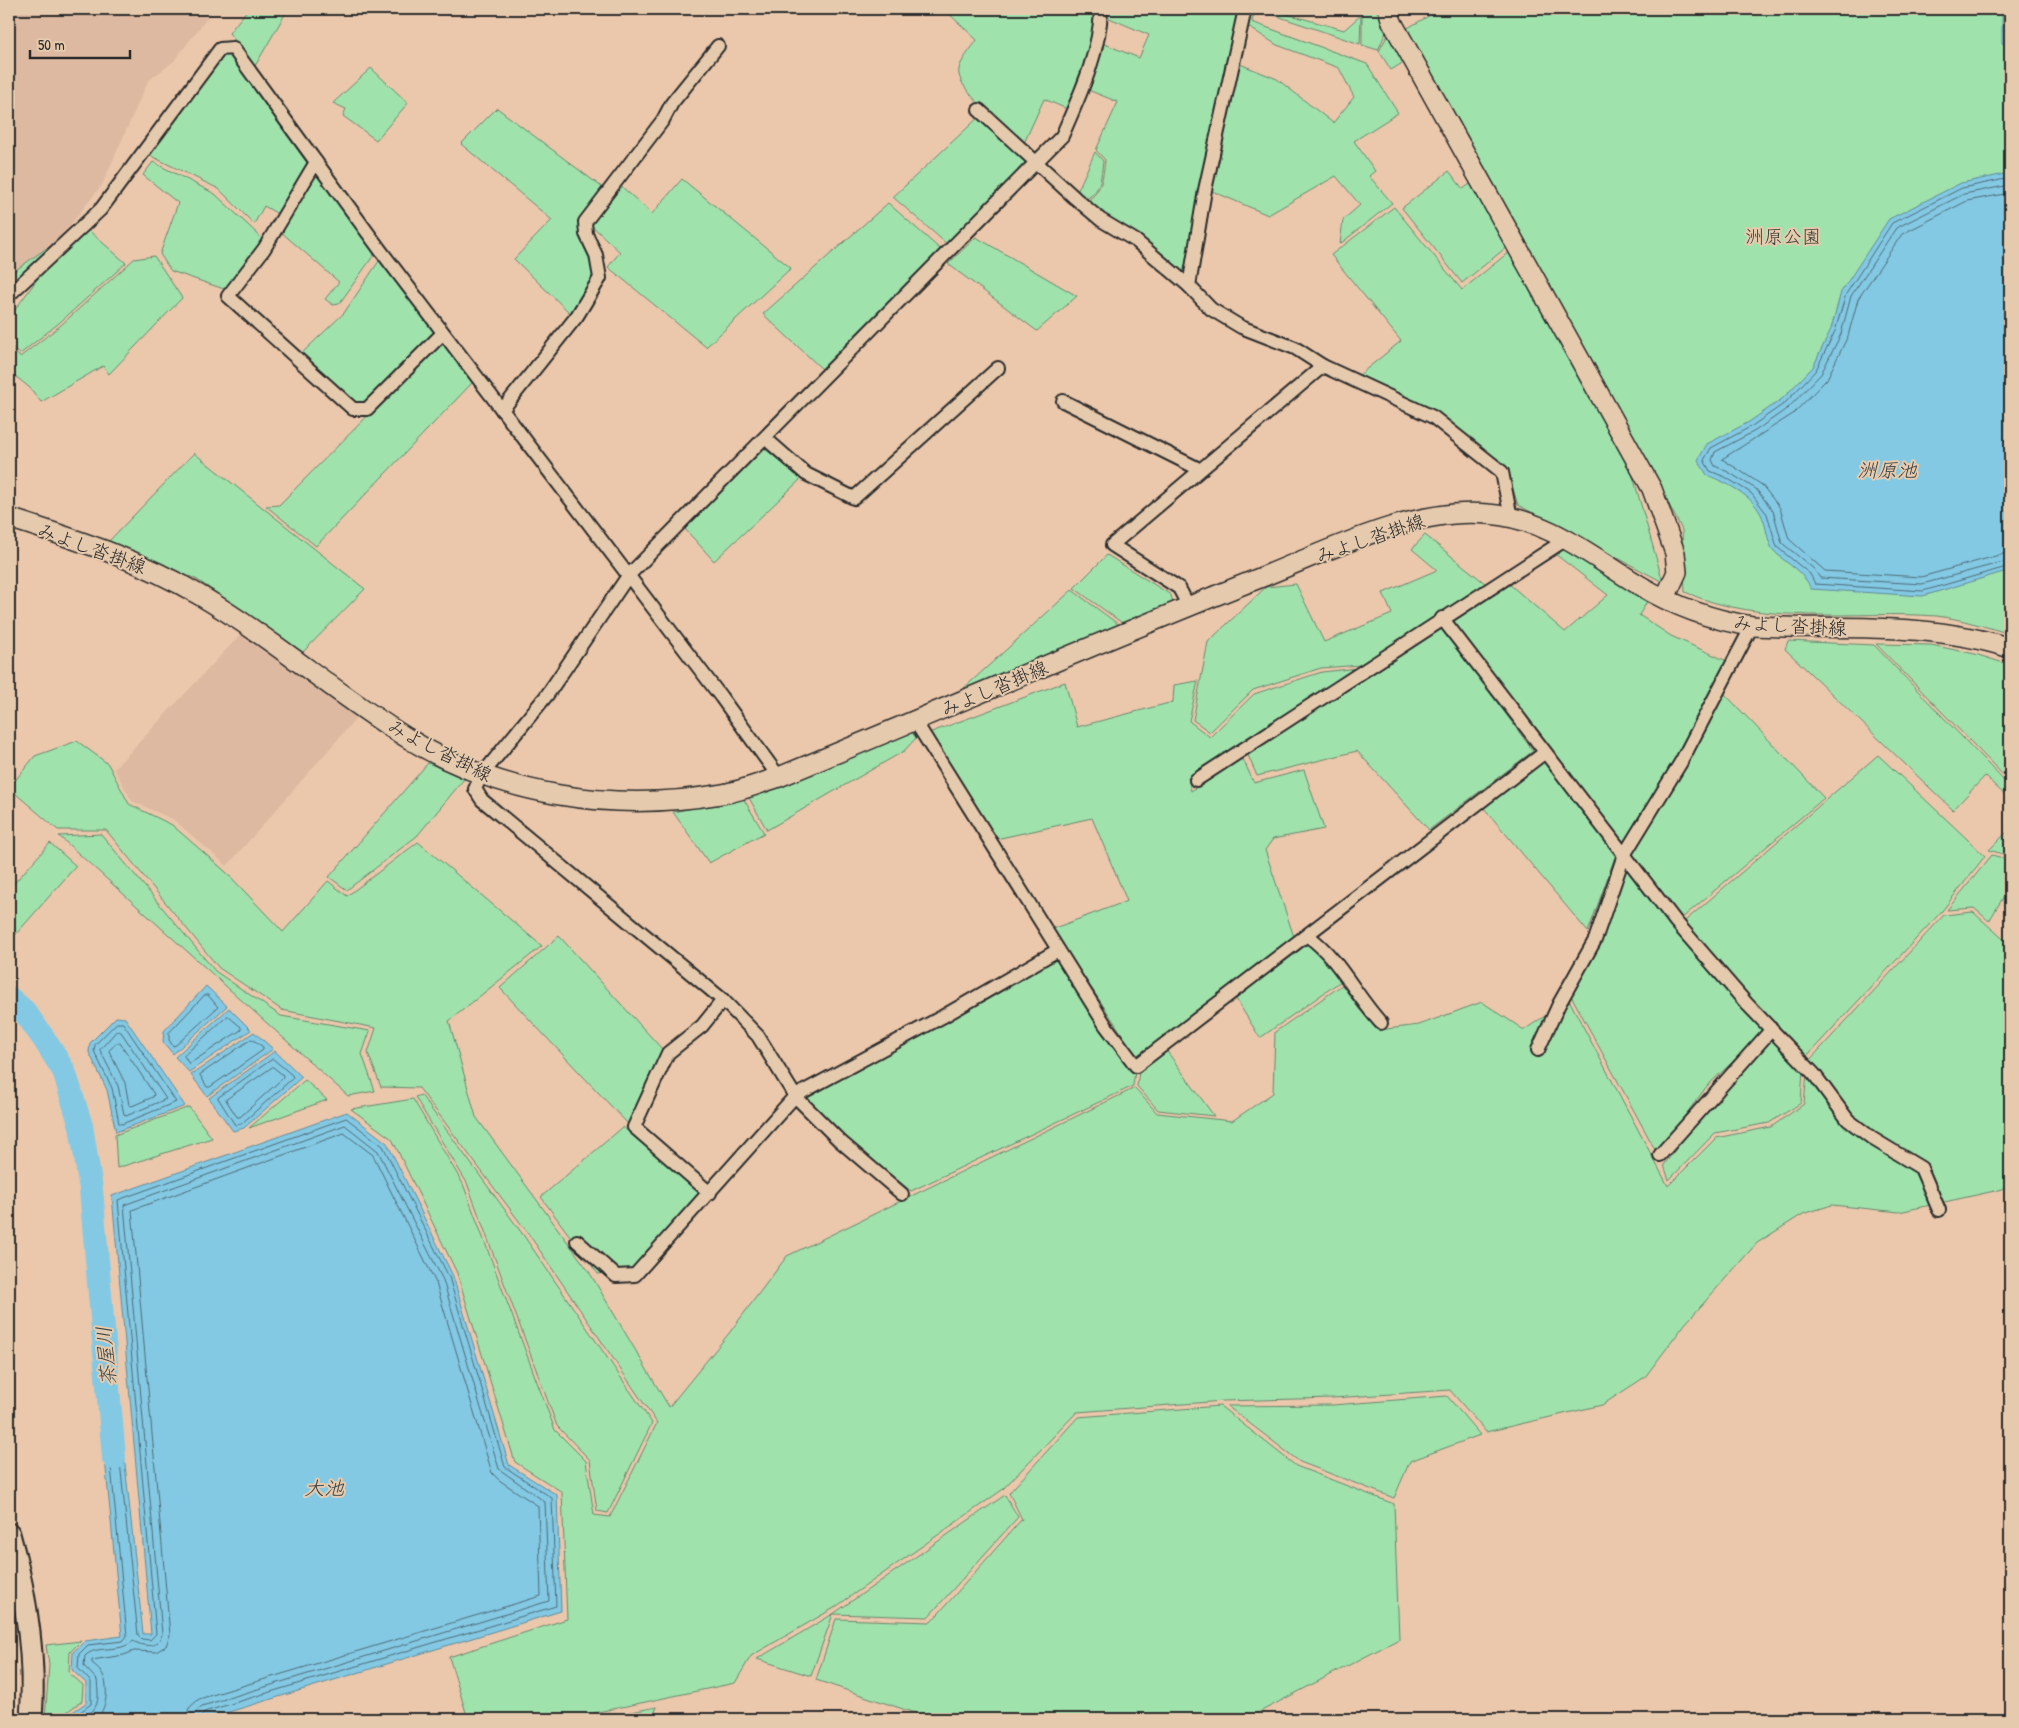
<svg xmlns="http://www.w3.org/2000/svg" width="2019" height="1728" font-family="'Patrick Hand','Klee One',sans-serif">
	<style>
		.built { fill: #ddb9a1 }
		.green { fill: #a0e2ac; stroke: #66866c }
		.water { fill: #83c9e4; stroke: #608a9a }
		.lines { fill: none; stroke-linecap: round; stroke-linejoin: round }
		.shore { stroke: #4e6a75; stroke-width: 1 }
		.river { stroke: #83c9e4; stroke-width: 24 }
		.street-casing { stroke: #2b2b2b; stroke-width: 16 }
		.secondary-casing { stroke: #2b2b2b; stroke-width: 22 }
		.primary-casing { stroke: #2b2b2b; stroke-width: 25 }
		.street { stroke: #e6caad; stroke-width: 12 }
		.secondary { stroke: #e6caad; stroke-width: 19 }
		.primary { stroke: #e6caad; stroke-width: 21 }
		.labels { text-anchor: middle; stroke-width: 4; stroke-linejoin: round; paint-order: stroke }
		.park-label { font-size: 19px; fill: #373d38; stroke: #e6caad }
		.street-label { font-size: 19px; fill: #2b2b2b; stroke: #e6caad }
		.water-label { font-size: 20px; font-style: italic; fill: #384347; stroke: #e6caad }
	</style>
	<rect width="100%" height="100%" fill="#ebc8ac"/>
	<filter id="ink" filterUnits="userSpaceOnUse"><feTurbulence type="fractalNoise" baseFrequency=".02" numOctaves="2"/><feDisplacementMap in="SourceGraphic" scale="10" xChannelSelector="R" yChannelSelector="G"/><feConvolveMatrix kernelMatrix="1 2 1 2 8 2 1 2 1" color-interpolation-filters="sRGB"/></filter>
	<g filter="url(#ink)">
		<!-- built -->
		<g class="built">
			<path d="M 9,9 L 214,9 L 174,61 L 148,81 L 102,185 L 54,245 L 9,294 Z"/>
			<path d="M 243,632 L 359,715 L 227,866 L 174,820 L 132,801 L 114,769 Z"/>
		</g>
		<!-- green -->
		<g class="green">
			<path d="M 248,9 L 288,9 L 255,66 L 229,33 Z"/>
			<path d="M 944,9 L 1097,9 C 1096,42 1082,79 1067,109 L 1044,99 L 1024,143 C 1009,130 954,89 959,69 C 961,60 972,48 977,40 Z"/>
			<path d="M 1107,9 L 1239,9 L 1201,189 L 1185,277 L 1087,201 C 1102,191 1103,177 1105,160 L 1096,150 L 1118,102 L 1088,90 L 1102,43 L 1139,58 L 1149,35 L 1107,17 Z"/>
			<path d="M 1248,9 L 1255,9 L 1252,22 L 1367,64 L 1398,113 L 1354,141 L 1375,171 L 1369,176 L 1392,203 L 1340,244 L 1343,220 L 1360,205 L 1336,176 L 1268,215 L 1212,191 L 1240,64 L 1277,79 L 1333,123 L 1354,97 L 1339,68 L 1277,45 L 1247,26 Z"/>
			<path d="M 1269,9 L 1344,30 L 1361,15 L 1360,44 L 1274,15 Z"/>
			<path d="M 1362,9 L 1382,9 L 1388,28 L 1378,50 L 1362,45 Z"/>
			<path d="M 1441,9 L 2010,9 L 2010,634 C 1987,627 1961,619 1937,616 C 1854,610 1764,627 1685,592 L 1682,530 L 1642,451 L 1404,30 Z"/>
			<path d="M 1390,31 L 1407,60 L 1391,70 L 1379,51 Z"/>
			<path d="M 223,55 L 230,56 L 307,163 L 278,214 L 264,206 L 254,224 L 219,189 L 149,155 Z"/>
			<path d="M 371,68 L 408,103 L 376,140 L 343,116 L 346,109 L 333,103 Z"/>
			<path d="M 497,108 L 603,188 L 580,218 L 580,237 L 592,257 L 594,277 L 570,313 L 514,259 L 552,220 L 461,144 Z"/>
			<path d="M 980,116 L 1031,164 L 948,245 L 893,197 Z"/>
			<path d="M 1095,152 L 1103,161 C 1101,177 1101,191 1086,199 L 1077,192 Z"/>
			<path d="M 153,162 L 215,194 L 265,241 L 227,290 L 171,271 L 160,254 L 178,203 L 143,175 Z"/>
			<path d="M 316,171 L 376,252 L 339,304 L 333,305 L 325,299 L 339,282 L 281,232 Z"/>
			<path d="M 1449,171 L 1463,189 L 1473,182 L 1508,246 L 1462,283 L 1402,208 Z"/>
			<path d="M 682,179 L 791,268 L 706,347 L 608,267 L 620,252 L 591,225 L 621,186 L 652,214 Z"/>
			<path d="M 888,203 L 941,250 L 823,370 L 763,314 Z"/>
			<path d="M 1394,207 L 1462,290 L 1509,252 L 1632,473 L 1663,582 L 1518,505 L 1507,470 L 1358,376 L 1401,341 L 1331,255 Z"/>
			<path d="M 87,229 L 126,263 L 59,323 L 20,354 L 9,345 L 9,318 L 49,263 Z"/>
			<path d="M 976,237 L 1077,296 L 1037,331 L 948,264 Z"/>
			<path d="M 48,247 L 51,250 L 9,290 L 9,275 Z"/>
			<path d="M 154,256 L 182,298 L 109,374 L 103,366 L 41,402 L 30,388 L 9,371 L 9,348 L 20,357 L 61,325 L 134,259 Z"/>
			<path d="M 381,258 L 437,333 L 365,404 L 355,404 L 301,354 L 344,313 Z"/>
			<path d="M 442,341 L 473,382 L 316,546 L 266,506 L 279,505 Z"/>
			<path d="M 764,448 L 801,479 L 714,561 L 685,529 Z"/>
			<path d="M 194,453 L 365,589 L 303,652 L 196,579 L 108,542 Z"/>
			<path d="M 1425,535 L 1486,584 L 1361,665 L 1321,668 L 1253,690 L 1210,732 L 1193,720 L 1208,642 L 1266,587 L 1296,584 L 1324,642 L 1392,614 L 1383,593 L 1437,570 L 1412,549 Z"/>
			<path d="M 1567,546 L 1648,600 L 1639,615 L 1671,636 L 1729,662 L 1678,758 L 1624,842 L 1548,749 L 1449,620 L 1508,583 L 1565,632 L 1608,595 L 1555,554 Z"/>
			<path d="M 1107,555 L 1171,595 L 1173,603 L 1125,625 L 1074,588 Z"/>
			<path d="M 1072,590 L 1122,627 L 953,698 Z"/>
			<path d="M 1441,626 L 1533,751 L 1429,830 L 1357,751 L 1257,776 L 1247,753 Z"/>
			<path d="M 1788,641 L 1874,645 L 2010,787 L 2010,800 L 1985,776 L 1953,810 L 1785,649 Z"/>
			<path d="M 1876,644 L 1931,645 L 1975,654 L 2010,665 L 2010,782 Z"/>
			<path d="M 1358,668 L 1188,778 L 1191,791 L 1242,757 L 1254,783 L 1304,770 L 1324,829 L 1273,839 L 1265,850 L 1294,937 L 1138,1058 L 1052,929 L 1127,901 L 1092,818 L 996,839 L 929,733 L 1065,682 L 1077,727 L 1173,702 L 1174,685 L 1198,681 L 1189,721 L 1210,737 L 1254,694 L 1322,672 Z"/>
			<path d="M 1723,692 L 1824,798 L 1682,918 L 1629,853 Z"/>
			<path d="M 911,731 L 916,738 L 904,751 L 767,830 L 748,796 Z"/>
			<path d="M 77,741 L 108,764 L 129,804 L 172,825 L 226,872 L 283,932 L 328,881 L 347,896 L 418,842 L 542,946 L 449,1021 L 476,1117 L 588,1270 L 669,1407 L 730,1332 L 787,1256 L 1135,1088 L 1157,1113 L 1232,1121 L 1273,1093 L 1275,1032 L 1342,985 L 1359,1009 L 1379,1030 L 1419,1025 L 1482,1002 L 1524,1030 L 1569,1000 L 1668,1186 L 1716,1138 L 1771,1127 L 1804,1104 L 1808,1062 L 1944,915 L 1973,912 L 2010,945 L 2010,1185 L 1999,1190 L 1899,1212 L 1832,1205 L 1803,1214 L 1757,1243 L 1685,1324 L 1645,1377 L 1602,1405 L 1486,1432 L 1450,1390 L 1333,1398 L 1223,1401 L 1077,1412 L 1002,1490 L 834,1608 L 751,1656 L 735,1683 L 565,1719 L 468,1719 L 449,1657 L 567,1619 L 562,1492 L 515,1462 L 457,1273 L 392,1139 L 351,1109 L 413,1099 L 463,1184 L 555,1430 L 586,1461 L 594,1515 L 610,1517 L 657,1423 L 528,1233 L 419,1088 L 381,1087 L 368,1053 L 376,1028 L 282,1010 L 219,968 L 106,830 L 58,830 L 9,788 L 35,756 Z"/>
			<path d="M 1878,755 L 1985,856 L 1942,911 L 1806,1057 L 1728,976 L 1685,921 Z"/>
			<path d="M 1543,761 L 1616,854 L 1588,932 L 1484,808 Z"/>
			<path d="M 428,763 L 464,779 L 417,836 L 347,890 L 329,877 Z"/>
			<path d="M 743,798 L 764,833 L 709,863 L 673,812 Z"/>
			<path d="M 2010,829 L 2010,856 L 1989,850 Z"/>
			<path d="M 101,834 L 215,971 L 281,1016 L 370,1031 L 362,1054 L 375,1091 L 348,1096 L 59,836 Z"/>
			<path d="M 50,843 L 76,866 L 9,942 L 9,889 Z"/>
			<path d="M 1992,855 L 2010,860 L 2010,886 L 1989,921 L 1974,908 L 1947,910 Z"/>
			<path d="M 1625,862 L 1718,980 L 1767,1029 L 1707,1086 L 1657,1153 L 1568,990 Z"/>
			<path d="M 559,936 L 662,1049 L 628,1124 L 500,988 Z"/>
			<path d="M 1308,942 L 1341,981 L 1260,1038 L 1236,999 Z"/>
			<path d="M 1056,959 L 1102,1033 L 1135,1071 L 1133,1086 L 911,1191 L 845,1137 L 806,1099 Z"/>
			<path d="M 1772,1037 L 1803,1068 L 1801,1103 L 1769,1123 L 1715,1133 L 1669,1180 L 1664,1165 L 1704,1111 Z"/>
			<path d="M 1166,1050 L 1214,1116 L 1158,1110 L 1137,1086 L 1139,1071 Z"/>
			<path d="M 305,1080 L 327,1100 L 249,1128 Z"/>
			<path d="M 421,1095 L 524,1236 L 652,1423 L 608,1513 L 597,1511 L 590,1460 L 557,1426 L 467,1183 L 415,1097 Z"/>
			<path d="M 189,1107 L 212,1138 L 117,1168 L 115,1135 Z"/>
			<path d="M 623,1127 L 702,1195 L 632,1270 L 598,1274 L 541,1197 Z"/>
			<path d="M 1447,1396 L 1480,1435 L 1410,1461 L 1394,1498 L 1300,1462 L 1227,1406 L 1333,1405 Z"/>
			<path d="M 1220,1406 L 1296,1466 L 1394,1504 L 1399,1639 L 1246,1719 L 933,1719 L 816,1680 L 836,1619 L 931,1622 L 1022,1519 L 1009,1493 L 1078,1417 Z"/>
			<path d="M 1005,1495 L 1018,1517 L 928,1617 L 833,1614 L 811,1676 L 757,1659 L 833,1614 Z"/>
			<path d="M 81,1641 L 70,1652 L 69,1673 L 83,1685 L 82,1701 L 57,1719 L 45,1719 L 49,1665 L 46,1645 Z"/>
			<path d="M 657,1707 L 652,1719 L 595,1719 Z"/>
		</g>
		<!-- water -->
		<g class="water">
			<path d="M 2002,9 L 2010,9 L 2010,49 L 2002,43 Z"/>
			<path d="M 2010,173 L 2010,570 L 1923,596 L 1811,589 C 1804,571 1787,565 1774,551 C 1768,545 1767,530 1764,522 C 1757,497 1729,484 1707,475 L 1698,460 L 1707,444 L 1749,422 L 1782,399 L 1813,367 L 1831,329 L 1841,292 L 1889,219 L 1961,183 Z"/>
			<path d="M 206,986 L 227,1006 L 173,1054 L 163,1042 L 164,1031 Z"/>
			<path d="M 229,1008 L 251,1030 L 189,1072 L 175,1057 Z"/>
			<path d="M 116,1017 L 125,1018 L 185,1106 L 116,1132 L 107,1090 L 89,1052 L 90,1043 Z"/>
			<path d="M 254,1032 L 273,1049 L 207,1096 L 191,1075 Z"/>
			<path d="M 275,1051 L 302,1077 L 244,1128 L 233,1131 L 209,1098 Z"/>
			<path d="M 347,1112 L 387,1143 L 453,1276 L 509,1465 L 557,1495 L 561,1611 L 229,1712 L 195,1719 L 62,1719 L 86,1703 L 86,1683 L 72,1670 L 73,1652 L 85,1641 L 122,1636 L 102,1427 L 121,1426 L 143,1634 L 151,1634 L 112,1196 Z"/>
		</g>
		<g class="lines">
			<!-- shore -->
			<g class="shore">
				<path d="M 2010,178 L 1962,188 L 1892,223 L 1846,294 L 1835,331 L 1816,370 L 1785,403 L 1752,426 L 1711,448 L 1704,460 L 1710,471 L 1725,477 L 1751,493 L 1767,514 L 1777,547 L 1810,574 L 1815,584 L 1923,591 L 2010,566"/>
				<path d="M 2010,185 L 1964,194 L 1896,228 L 1851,296 L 1841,334 L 1821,374 L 1788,408 L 1755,431 L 1715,452 L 1712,460 L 1715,466 L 1728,472 L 1756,489 L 1773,511 L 1782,543 L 1814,569 L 1820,578 L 1922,584 L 2010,560"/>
				<path d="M 2010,193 L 1967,201 L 1902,234 L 1858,299 L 1848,336 L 1827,379 L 1793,414 L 1722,459 L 1762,485 L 1780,508 L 1789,539 L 1825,571 L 1921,577 L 2010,552"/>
				<path d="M 205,995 L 208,995 L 218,1007 L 176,1045 L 173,1046 L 169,1040 L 169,1033 Z"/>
				<path d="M 228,1016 L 241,1027 L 241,1030 L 189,1064 L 184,1056 Z"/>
				<path d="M 117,1023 L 123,1023 L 176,1102 L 122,1124 L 119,1123 L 112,1088 L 94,1051 L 95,1045 Z"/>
				<path d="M 117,1031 L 121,1032 L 166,1099 L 126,1116 L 124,1114 L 118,1086 L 100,1050 Z"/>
				<path d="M 252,1039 L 263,1047 L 263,1050 L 210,1087 L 207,1087 L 200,1075 Z"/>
				<path d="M 117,1043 L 120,1043 L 154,1094 L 153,1097 L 132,1106 L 129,1105 L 125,1083 L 109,1051 Z"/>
				<path d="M 273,1059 L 292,1075 L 293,1078 L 241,1124 L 235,1125 L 218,1098 Z"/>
				<path d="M 273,1067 L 283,1075 L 283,1078 L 240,1117 L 237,1117 L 226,1100 Z"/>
				<path d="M 71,1719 L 91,1704 L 91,1682 L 78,1668 L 79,1654 L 88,1645 L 123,1641 L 127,1636 L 108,1434 L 109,1431 L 117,1433 L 138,1635 L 142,1639 L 150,1640 L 156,1634 L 118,1200 L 346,1118 L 383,1146 L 449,1277 L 505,1467 L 552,1498 L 556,1606 L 204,1712 L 200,1719"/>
				<path d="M 82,1719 C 100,1708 99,1700 97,1680 L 84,1666 L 85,1656 C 97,1644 119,1654 133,1641 C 144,1647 159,1649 162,1634 L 124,1205 L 345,1125 L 378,1151 L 443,1280 L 499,1469 L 545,1502 L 549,1601 L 202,1706 L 195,1712 L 194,1719"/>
				<path d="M 96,1719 C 107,1710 109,1687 103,1675 C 101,1670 96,1666 92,1663 L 92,1660 L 124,1655 L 134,1651 L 156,1652 L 166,1646 L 170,1635 L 132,1210 L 344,1133 L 373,1155 L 436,1283 L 492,1473 L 499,1480 L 538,1506 L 541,1596 L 199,1699 L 189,1708 L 186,1719"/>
			</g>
			<!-- river -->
			<path class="river" d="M 9,998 L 24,1011 L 44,1039 L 64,1071 L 81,1126 L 91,1189 L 114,1458"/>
			<!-- street casing -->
			<g class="street-casing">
				<g id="street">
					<path d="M 979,110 L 1075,198 L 1101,220 L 1136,241 L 1189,286 L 1211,309 L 1241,327 L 1295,348 L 1323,366 L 1433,417 L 1502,472 L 1511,518"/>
					<path d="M 316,162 L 264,249 L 228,296 L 353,409 L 367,409 L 443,333"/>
					<path d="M 1189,286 L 1205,190 L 1245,9"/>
					<path d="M 9,295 L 101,209 L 220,49 L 233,48 L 381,251 L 721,697 L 779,777"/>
					<path d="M 1063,401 L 1199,469"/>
					<path d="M 502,410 L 577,316 L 600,278 L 596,255 L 586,234 L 585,222 L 663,120 L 672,103 L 718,46"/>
					<path d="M 765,438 L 806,474 L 854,498 L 998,368"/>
					<path d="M 1189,607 L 1179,588 L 1112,545 L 1323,366"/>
					<path d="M 1442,618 L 1676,922 L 1747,1004 L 1814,1074 L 1848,1120 L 1873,1139 L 1921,1168 L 1939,1210"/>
					<path d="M 915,721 L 1106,1026 L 1136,1066 L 1544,753"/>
					<path d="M 1196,780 L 1568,538"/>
					<path d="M 1308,936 C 1339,958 1355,995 1381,1023"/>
					<path d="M 1538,1050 L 1559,1004 L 1595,940 L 1624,855 L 1681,762 L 1752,626"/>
					<path d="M 1660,1155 L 1772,1029"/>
					<path d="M 710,1193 L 634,1127 L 668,1053 L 702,1026 L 723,1000"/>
					<path d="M 902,1194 L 840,1141 L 795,1096 L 758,1036 L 723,1000 L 482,800 L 475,789 L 481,776 L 547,695 L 628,576 L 1062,136 C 1079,97 1100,53 1101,9"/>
					<path d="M 577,1241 L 616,1276 L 635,1275 L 795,1096 L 942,1017 L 1058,950"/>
				</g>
			</g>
			<!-- secondary casing -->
			<g class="secondary-casing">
				<g id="secondary">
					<path d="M 1388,9 L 1392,22 L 1652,489 L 1675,553 L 1677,572 L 1665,598"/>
					<path d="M 9,518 C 75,539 141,560 201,596 C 272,638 334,692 404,736 C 499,796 612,813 722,794 C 741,791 761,783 779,777 C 937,712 1094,644 1252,581 C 1322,554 1413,506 1488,514 C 1549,519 1589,555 1639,585 C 1674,606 1711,620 1752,626 C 1839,630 1927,621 2010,648"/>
				</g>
			</g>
			<!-- primary casing -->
			<g class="primary-casing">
				<path id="primary" d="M 9,1534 C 26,1594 36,1657 31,1719"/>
			</g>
			<!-- street -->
			<use href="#street" class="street"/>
			<!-- secondary -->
			<use href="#secondary" class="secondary"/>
			<!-- primary -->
			<use href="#primary" class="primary"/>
		</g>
	</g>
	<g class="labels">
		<!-- park labels -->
		<g class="park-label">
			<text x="1783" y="243">洲原公園</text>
		</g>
		<!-- street labels -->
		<g class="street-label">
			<text transform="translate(1370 538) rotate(-19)" y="7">みよし沓掛線</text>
			<text transform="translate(92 548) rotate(20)" y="7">みよし沓掛線</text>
			<text transform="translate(1790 625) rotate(3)" y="7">みよし沓掛線</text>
			<text transform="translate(994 688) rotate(-23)" y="7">みよし沓掛線</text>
			<text transform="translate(440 750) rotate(27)" y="7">みよし沓掛線</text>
		</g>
		<!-- water labels -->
		<g class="water-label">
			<text x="1887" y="477">洲原池</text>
			<text transform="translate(106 1356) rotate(-95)" y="7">茶屋川</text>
			<text x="324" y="1495">大池</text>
		</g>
	</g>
	<!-- margin -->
	<rect width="2019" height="1728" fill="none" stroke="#e6caad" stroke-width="30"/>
	<rect x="15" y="15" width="1989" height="1698" fill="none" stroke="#2b2b2b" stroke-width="2" filter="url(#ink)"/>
	<!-- scale -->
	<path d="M30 50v8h100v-8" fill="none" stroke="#2b2b2b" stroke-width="2.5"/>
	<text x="38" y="50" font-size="15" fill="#2b2b2b" stroke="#e6caad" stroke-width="4" paint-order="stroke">50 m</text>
</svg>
